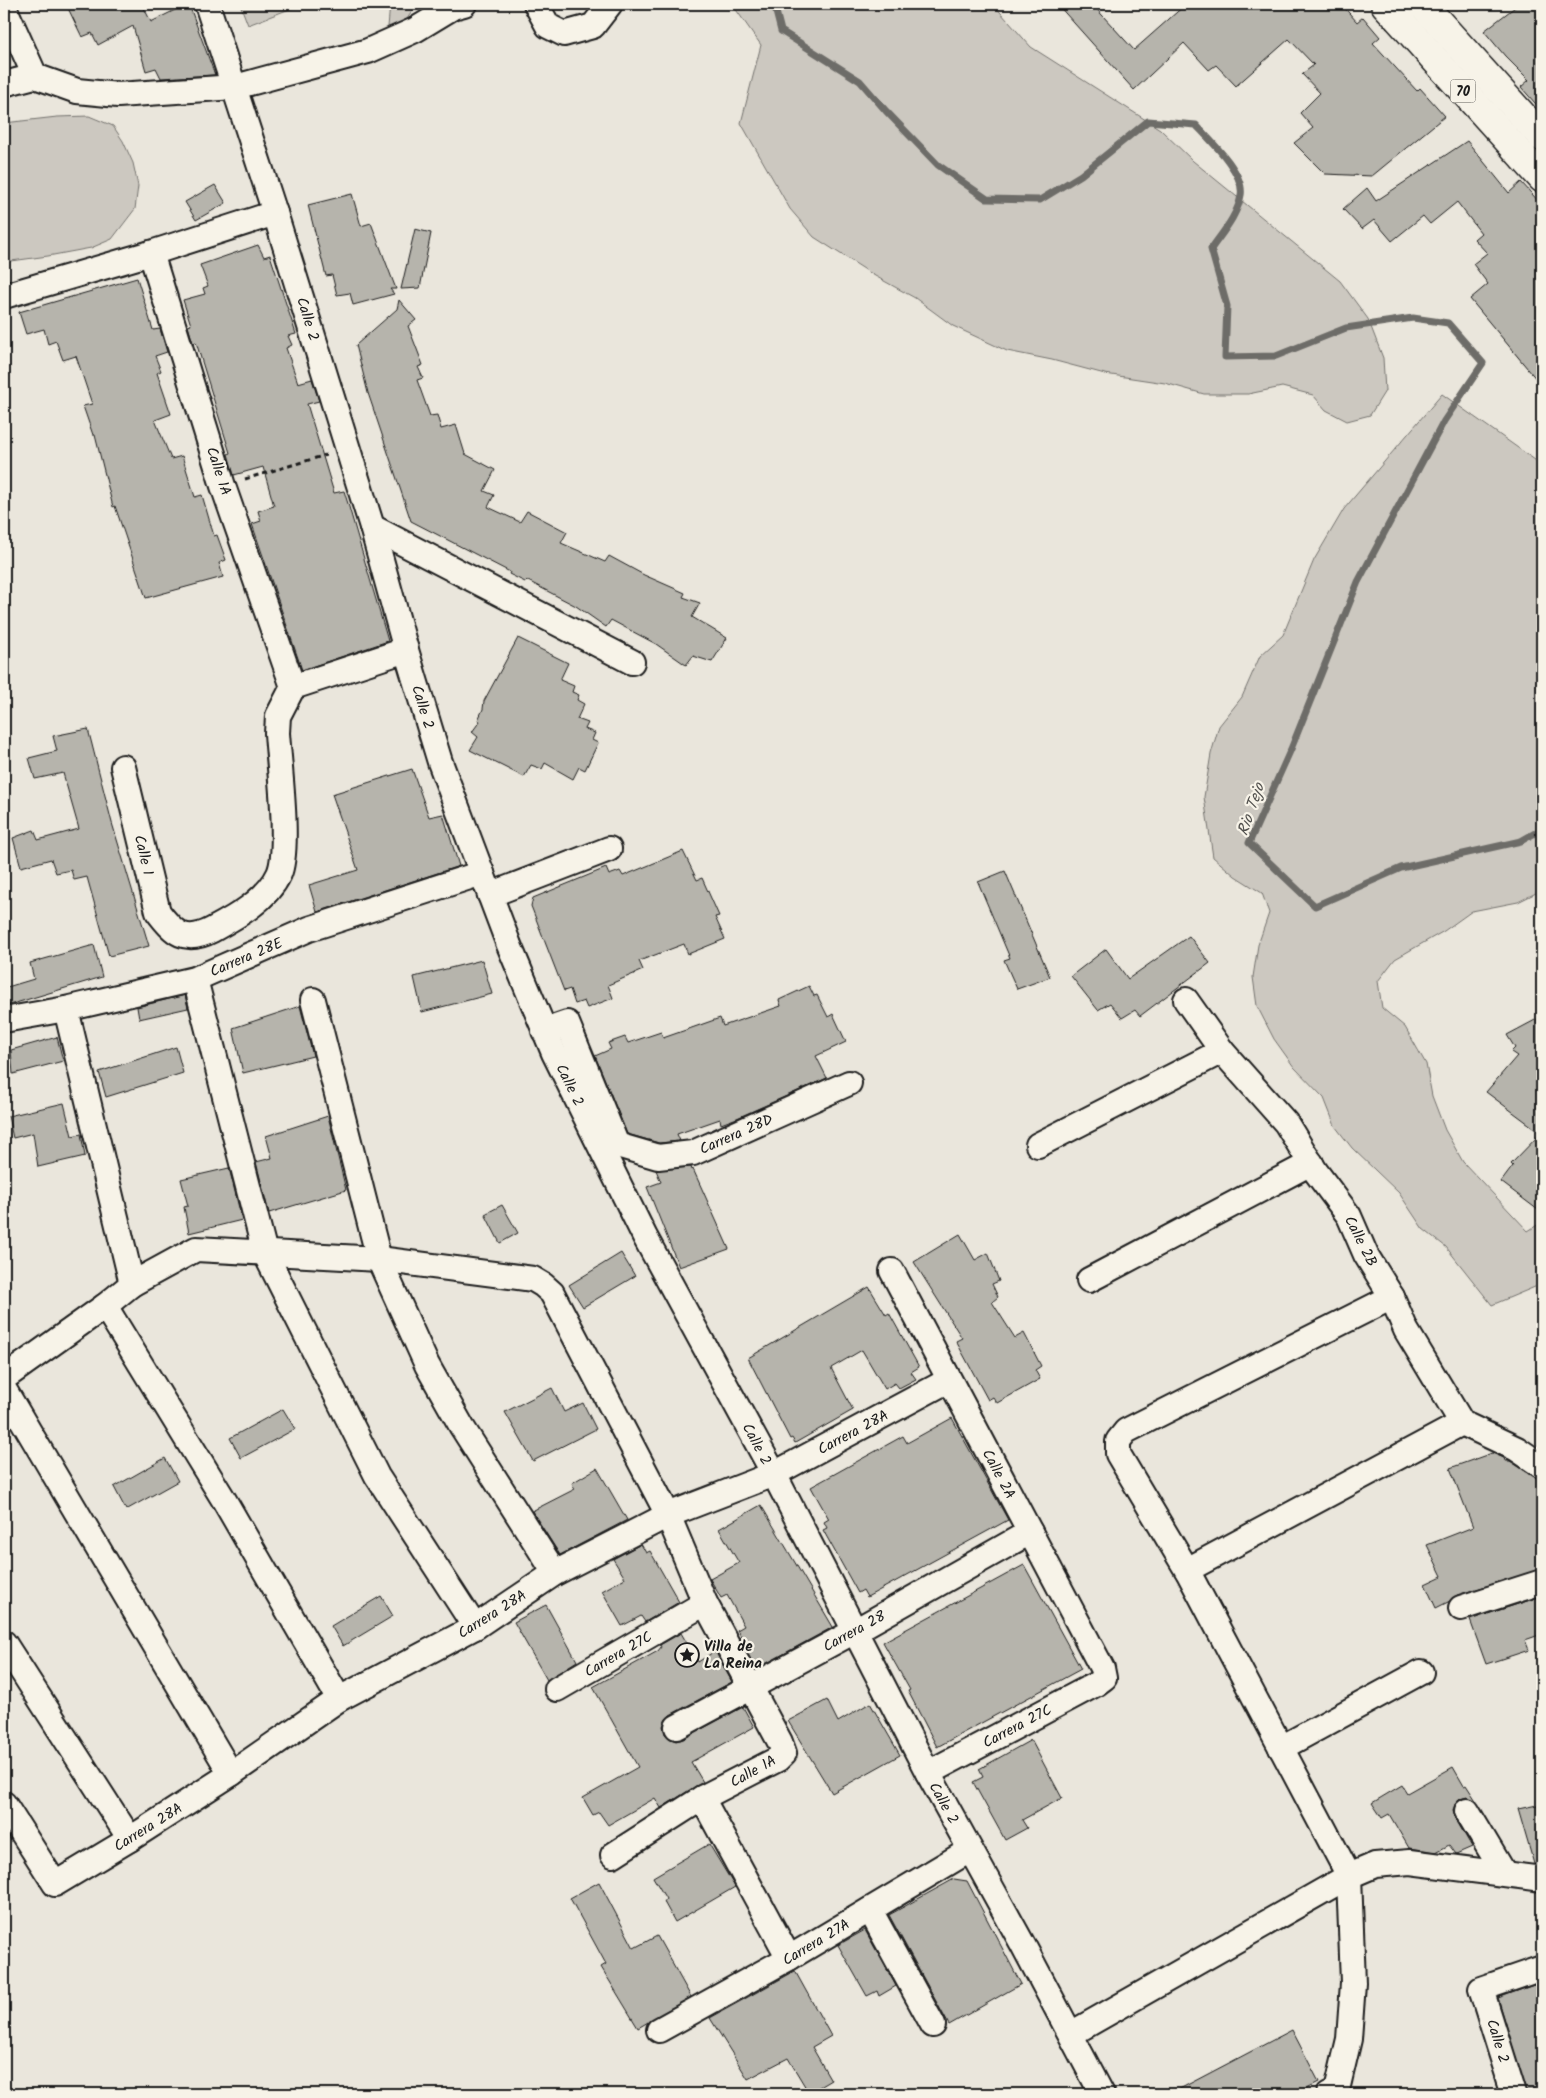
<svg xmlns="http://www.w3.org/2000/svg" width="1546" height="2098" font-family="Kalam,sans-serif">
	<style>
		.green { fill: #ccc8c0; stroke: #74726e }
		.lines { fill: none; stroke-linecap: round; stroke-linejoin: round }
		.stream { stroke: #6d6c68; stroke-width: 7 }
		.building { fill: #b6b4ac; stroke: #1c1c1c }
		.minor-casing { stroke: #1c1c1c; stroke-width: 28 }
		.major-casing { stroke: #1c1c1c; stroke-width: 31 }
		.path { stroke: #1c1c1c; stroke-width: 3; stroke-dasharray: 5 4; stroke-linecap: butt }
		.minor { stroke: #f7f3e8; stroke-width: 24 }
		.major { stroke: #f7f3e8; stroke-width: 28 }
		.labels { text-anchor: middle; stroke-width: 4.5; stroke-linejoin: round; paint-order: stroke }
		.shield { fill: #f7f3e8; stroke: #5e5c59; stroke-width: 1 }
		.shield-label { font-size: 14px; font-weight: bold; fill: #1c1c1c }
		.street-label { font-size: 15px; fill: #1c1c1c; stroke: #f7f3e8 }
		.poi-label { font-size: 15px; font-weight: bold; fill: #1c1c1c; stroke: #f7f3e8; text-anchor: start }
		.water-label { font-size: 16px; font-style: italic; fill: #52514e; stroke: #f7f3e8 }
	</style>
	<rect width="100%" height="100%" fill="#eae6dc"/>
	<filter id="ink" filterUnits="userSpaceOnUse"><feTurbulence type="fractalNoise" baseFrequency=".02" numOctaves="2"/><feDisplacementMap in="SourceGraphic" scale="10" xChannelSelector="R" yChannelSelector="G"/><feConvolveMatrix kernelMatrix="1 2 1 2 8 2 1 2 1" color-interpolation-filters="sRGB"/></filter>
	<g filter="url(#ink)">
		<!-- green -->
		<g class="green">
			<path d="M 240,4 L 299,4 L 300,5 L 248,25 Z"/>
			<path d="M 390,4 L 417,4 L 403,25 L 388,27 Z"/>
			<path d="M 732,4 L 993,4 L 1031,47 L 1160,129 L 1193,161 L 1340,281 L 1368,319 L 1383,358 L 1385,391 L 1370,415 L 1347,421 L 1326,410 L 1313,395 L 1282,387 L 1248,394 L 1204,394 L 1165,383 L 1105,374 L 1052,360 L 1007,351 L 953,326 L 915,298 L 875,276 L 814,237 L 790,209 L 741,123 L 761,45 Z"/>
			<path d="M 89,116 L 113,126 L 123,141 L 133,163 L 138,186 L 135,209 L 112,239 L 91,248 L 48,256 L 4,262 L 4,123 L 57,117 Z"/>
			<path d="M 1442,394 L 1542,465 L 1542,890 L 1518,902 L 1472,911 L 1444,931 L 1395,959 L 1378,981 L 1382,1008 L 1405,1027 L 1426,1064 L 1432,1096 L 1445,1130 L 1463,1162 L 1528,1231 L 1542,1222 L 1542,1284 L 1492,1305 L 1446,1247 L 1423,1229 L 1399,1193 L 1352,1148 L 1335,1126 L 1324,1098 L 1294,1067 L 1274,1039 L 1257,1006 L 1253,977 L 1258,945 L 1269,913 L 1262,893 L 1235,876 L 1213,857 L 1204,797 L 1211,754 L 1219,726 L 1242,697 L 1260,656 L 1283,635 L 1314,560 L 1344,509 Z"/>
		</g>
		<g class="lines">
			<!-- stream -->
			<path class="stream" d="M 774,4 L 781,31 L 860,81 L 886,111 L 938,165 L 987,199 L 1040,200 L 1081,175 L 1148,121 L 1196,125 C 1210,140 1245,173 1241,195 C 1238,215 1222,233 1211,249 L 1227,306 L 1225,357 L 1276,356 L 1346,328 L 1413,318 L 1448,323 L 1483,363 L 1444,421 L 1358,582 L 1291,749 L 1249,843 L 1315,906 L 1401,868 L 1521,841 L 1542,829"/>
		</g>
		<!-- building -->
		<g class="building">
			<path d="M 66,4 L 142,4 L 151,22 L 181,7 L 191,10 L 215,75 L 161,78 L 156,68 L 146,71 L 133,26 L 98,45 L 92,33 L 82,37 Z"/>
			<path d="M 1057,4 L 1092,4 L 1134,50 L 1186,4 L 1341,4 L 1357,22 L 1363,17 L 1380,37 L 1373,43 L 1417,91 L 1420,88 L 1445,116 L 1372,176 L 1325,174 L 1294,143 L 1313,128 L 1300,113 L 1320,93 L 1302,74 L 1314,65 L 1289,39 L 1236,86 L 1216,65 L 1209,70 L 1184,43 L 1134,90 Z"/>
			<path d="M 1519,4 L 1542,4 L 1542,111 L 1521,87 L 1529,80 L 1505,56 L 1484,31 Z"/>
			<path d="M 1467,141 L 1509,193 L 1521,182 L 1542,205 L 1542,386 L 1470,299 L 1488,284 L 1473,264 L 1487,253 L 1474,239 L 1481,233 L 1457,202 L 1430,224 L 1423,216 L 1392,241 L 1374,220 L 1362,229 L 1343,209 L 1367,188 L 1376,201 Z"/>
			<path d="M 215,185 L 226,203 L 196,220 L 185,202 Z"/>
			<path d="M 352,194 L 361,226 L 371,223 L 396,289 L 390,289 L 394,294 L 353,305 L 350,293 L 337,295 L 332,275 L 326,276 L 308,205 Z"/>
			<path d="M 415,229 L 431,233 L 420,288 L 401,289 Z"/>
			<path d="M 258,245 L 264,257 L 270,255 L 296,334 L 288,336 L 292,345 L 286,348 L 298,383 L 312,379 L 319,401 L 307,404 L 334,493 L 344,491 L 349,507 L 388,641 L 302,670 L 252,524 L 261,521 L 258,511 L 274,506 L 263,467 L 234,475 L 228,454 L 230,453 L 196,342 L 193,343 L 188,326 L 191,325 L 183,300 L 205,294 L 203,288 L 208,286 L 200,265 Z"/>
			<path d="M 137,278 L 153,330 L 160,329 L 167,352 L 155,356 L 161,371 L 157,373 L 171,414 L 155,420 L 171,459 L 182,456 L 195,497 L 202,495 L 214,536 L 217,535 L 226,560 L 219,563 L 223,577 L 146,598 L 115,506 L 113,507 L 95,435 L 93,435 L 83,406 L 92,404 L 76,356 L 63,360 L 56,341 L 48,344 L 44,329 L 26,334 L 19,312 Z"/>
			<path d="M 399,300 L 416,320 L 408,326 L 423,365 L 418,367 L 423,378 L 417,380 L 430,416 L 437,415 L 441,429 L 456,425 L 465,454 L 495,470 L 484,491 L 494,495 L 488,507 L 520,522 L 527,511 L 567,532 L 561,543 L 605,562 L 609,556 L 644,575 L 685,593 L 683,597 L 700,603 L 692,617 L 727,638 L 712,662 L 693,656 L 686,665 L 656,644 L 611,620 L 606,627 L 576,606 L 528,581 L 525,582 L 509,574 L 510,572 L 411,521 L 368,393 L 356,345 L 397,309 Z"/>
			<path d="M 518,638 L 568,663 L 560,680 L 574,686 L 572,692 L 579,695 L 577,700 L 584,704 L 577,719 L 588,723 L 585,729 L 595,733 L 592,740 L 598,743 L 585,770 L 579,767 L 573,779 L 545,763 L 542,769 L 531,765 L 524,777 L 470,750 L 478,737 L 472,732 L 480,721 L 478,720 L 483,709 L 484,701 Z"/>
			<path d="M 88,729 L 112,823 L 149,946 L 109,956 L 87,877 L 74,880 L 71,870 L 56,873 L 51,859 L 21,867 L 13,838 L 34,830 L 38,840 L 79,829 L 63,773 L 35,779 L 29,758 L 57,751 L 53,736 Z"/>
			<path d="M 412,769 L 429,817 L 443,814 L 459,866 L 317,912 L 309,885 L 358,870 L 332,794 Z"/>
			<path d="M 683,851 L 697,880 L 702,878 L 719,916 L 715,917 L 725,939 L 688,954 L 684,944 L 639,961 L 643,970 L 608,985 L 613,998 L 587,1008 L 584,1001 L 575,1004 L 570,989 L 564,991 L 531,906 L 533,898 L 606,868 L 609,875 L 620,871 L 623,876 Z"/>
			<path d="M 1005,871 L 1050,977 L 1017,989 L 1004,960 L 1010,958 L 978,882 Z"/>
			<path d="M 1189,936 L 1210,963 L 1140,1016 L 1135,1010 L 1122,1018 L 1110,1003 L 1098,1010 L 1071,976 L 1106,949 L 1128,979 Z"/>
			<path d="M 94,945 L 102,977 L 9,1005 L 4,988 L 34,979 L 30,963 Z"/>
			<path d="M 482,960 L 492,994 L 422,1012 L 414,977 Z"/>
			<path d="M 809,986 L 814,996 L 817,995 L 828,1017 L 833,1014 L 846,1042 L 816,1056 L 827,1078 L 737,1118 L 721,1124 L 720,1119 L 677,1134 L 680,1141 L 659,1143 L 627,1134 L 595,1056 L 611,1049 L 608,1043 L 625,1037 L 628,1043 L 661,1032 L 663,1038 L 720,1018 L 723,1026 L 781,1006 L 779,1000 Z"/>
			<path d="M 185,995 L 188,1008 L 139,1019 L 137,1007 Z"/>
			<path d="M 300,1006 L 313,1056 L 243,1073 L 233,1028 Z"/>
			<path d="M 1537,1019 L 1542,1029 L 1542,1213 L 1501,1182 L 1513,1166 L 1511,1164 L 1541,1133 L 1486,1092 L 1517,1056 L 1511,1052 L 1515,1048 L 1507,1035 Z"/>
			<path d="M 57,1037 L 63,1061 L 13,1074 L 11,1050 Z"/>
			<path d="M 176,1047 L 183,1073 L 106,1097 L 99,1072 Z"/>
			<path d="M 64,1103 L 72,1136 L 81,1134 L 85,1156 L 38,1167 L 33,1133 L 13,1138 L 8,1116 Z"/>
			<path d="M 328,1116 L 346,1190 L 269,1213 L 256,1162 L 272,1158 L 266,1136 Z"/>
			<path d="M 691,1167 L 692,1170 L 693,1169 L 729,1249 L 679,1267 L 647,1187 L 661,1182 L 656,1170 Z"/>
			<path d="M 229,1168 L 242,1220 L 189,1233 L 184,1207 L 188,1206 L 181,1179 Z"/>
			<path d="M 502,1205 L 518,1233 L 500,1243 L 485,1214 Z"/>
			<path d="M 960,1234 L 975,1260 L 988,1253 L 999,1281 L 992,1284 L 998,1297 L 992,1302 L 1015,1338 L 1024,1333 L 1041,1366 L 1035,1370 L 1040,1379 L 997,1403 L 993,1397 L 988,1400 L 956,1341 L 962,1338 L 914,1262 Z"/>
			<path d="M 621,1253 L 635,1276 L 583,1307 L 569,1285 Z"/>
			<path d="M 869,1287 L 886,1315 L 889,1313 L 919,1367 L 911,1372 L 916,1379 L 899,1388 L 895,1383 L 885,1389 L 862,1350 L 831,1368 L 853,1410 L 795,1443 L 792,1438 L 790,1439 L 748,1358 Z"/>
			<path d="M 552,1388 L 564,1412 L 583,1403 L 596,1429 L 533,1461 L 505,1412 Z"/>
			<path d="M 283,1409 L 295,1429 L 241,1458 L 230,1438 Z"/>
			<path d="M 952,1418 L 1008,1520 L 867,1597 L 863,1590 L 858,1593 L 823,1530 L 827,1528 L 824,1522 L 829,1519 L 811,1487 L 903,1436 L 907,1443 Z"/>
			<path d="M 1492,1453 L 1504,1458 L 1505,1461 L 1510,1461 L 1542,1482 L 1542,1569 L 1457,1595 L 1450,1601 L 1436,1608 L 1425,1584 L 1442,1576 L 1427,1545 L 1473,1527 L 1450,1468 Z"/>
			<path d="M 165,1458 L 178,1481 L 126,1510 L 114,1487 Z"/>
			<path d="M 597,1468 L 627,1520 L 560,1555 L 532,1511 L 575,1489 L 572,1483 Z"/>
			<path d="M 761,1505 L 833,1627 L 756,1669 L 739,1638 L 741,1636 L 737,1630 L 744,1626 L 727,1595 L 721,1598 L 710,1579 L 739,1563 L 719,1529 Z"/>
			<path d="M 641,1544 L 646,1553 L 650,1551 L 679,1602 L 645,1622 L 641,1616 L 622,1626 L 602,1591 L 625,1578 L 613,1559 Z"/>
			<path d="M 1024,1565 L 1081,1669 L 937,1747 L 908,1691 L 910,1690 L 883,1642 Z"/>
			<path d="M 381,1596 L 393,1616 L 343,1646 L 331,1626 Z"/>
			<path d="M 1542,1596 L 1542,1634 L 1525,1640 L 1529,1650 L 1486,1664 L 1470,1620 Z"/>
			<path d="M 546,1605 L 577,1661 L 547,1680 L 514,1622 Z"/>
			<path d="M 681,1633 L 698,1662 L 715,1651 L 732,1682 L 670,1715 L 666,1719 L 663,1726 L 665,1734 L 669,1738 L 676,1741 L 683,1739 L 743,1707 L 754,1727 L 691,1762 L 703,1782 L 661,1808 L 655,1798 L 608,1825 L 599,1812 L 593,1815 L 583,1798 L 638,1767 L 593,1687 L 658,1651 L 661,1647 L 660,1645 Z"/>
			<path d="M 827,1700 L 838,1722 L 870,1703 L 900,1755 L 832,1793 L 788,1721 Z"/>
			<path d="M 1031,1740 L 1062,1798 L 1022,1820 L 1027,1828 L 1005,1840 L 973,1782 L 983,1777 L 979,1769 Z"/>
			<path d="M 1453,1767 L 1464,1786 L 1466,1785 L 1477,1802 L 1467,1797 L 1460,1799 L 1455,1804 L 1453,1811 L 1455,1818 L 1472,1847 L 1456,1854 L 1449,1845 L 1436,1852 L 1409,1848 L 1389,1814 L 1382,1818 L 1372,1803 L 1402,1785 L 1407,1793 Z"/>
			<path d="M 1542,1804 L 1542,1865 L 1534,1864 L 1518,1809 Z"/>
			<path d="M 709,1844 L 735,1887 L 675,1922 L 664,1902 L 666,1899 L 653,1877 Z"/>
			<path d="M 954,1879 L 967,1881 L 1021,1984 L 949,2025 L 889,1915 Z"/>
			<path d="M 599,1882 L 634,1948 L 657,1936 L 691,1997 L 638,2028 L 601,1967 L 606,1964 L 570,1898 Z"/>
			<path d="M 865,1930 L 896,1986 L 879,1996 L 877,1991 L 867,1996 L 838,1945 Z"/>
			<path d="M 795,1971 L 831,2036 L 812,2047 L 831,2080 L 809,2093 L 788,2058 L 748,2079 L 710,2018 Z"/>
			<path d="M 1542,1982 L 1542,2094 L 1527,2094 L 1498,1998 Z"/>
			<path d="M 1292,2030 L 1319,2082 L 1295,2094 L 1170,2094 Z"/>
		</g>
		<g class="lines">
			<!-- minor casing -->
			<g class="minor-casing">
				<g id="minor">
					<path d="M 207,4 L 275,213 L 372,527 L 406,650 L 440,762 L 509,945 L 554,1053 L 645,1237 L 774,1474 L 928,1773 L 1022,1943 L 1102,2094"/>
					<path d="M 536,4 L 548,26 L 564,34 L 593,26 L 610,4"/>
					<path d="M 4,7 L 35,76"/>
					<path d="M 4,84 L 35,76 L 77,91 L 118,95 L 235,87 L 368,51 L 415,30 L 453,7 L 464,4"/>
					<path d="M 151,253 L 223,486 L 293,687"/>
					<path d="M 4,296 L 151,253 L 275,213"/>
					<path d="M 372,527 L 632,662"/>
					<path d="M 123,767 L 158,912 C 174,933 185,944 212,930 C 236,917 267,900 279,874 C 290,849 279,764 277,733 L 278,716 L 293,687 L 406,650"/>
					<path d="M 490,895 L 609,849"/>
					<path d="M 195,979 L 265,1253 L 377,1476 L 475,1627"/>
					<path d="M 313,1000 L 379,1259 L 427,1365 L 462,1427 L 555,1573"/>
					<path d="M 1186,1000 L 1222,1051 L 1286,1123 L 1316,1172 L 1349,1216 L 1366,1255 L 1392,1297 L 1406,1330 L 1462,1423 L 1517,1449 L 1542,1466"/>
					<path d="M 66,1009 L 132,1284"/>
					<path d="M 4,1020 L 66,1009 L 195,979 L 309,929 L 482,873"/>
					<path d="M 544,1031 L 567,1023 L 617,1145 L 658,1157 L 693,1153 L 849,1083"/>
					<path d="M 1038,1145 L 1222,1051"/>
					<path d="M 892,1271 L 1102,1668 L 1104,1678 L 1096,1684 L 928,1773"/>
					<path d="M 1089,1280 L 1311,1163"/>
					<path d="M 105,1306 L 224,1500 L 339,1699"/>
					<path d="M 4,1378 L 105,1306 L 132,1284 L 196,1249 L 379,1259 L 533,1279 L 543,1285 L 552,1293 L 668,1515 L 705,1603 L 780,1742 L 784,1753 L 778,1759 L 702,1798 L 613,1855"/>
					<path d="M 4,1389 L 231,1774"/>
					<path d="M 1187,1570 L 1462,1423"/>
					<path d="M 1461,1608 L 1542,1582"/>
					<path d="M 4,1643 L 130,1839"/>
					<path d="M 557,1689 L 705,1603"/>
					<path d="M 677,1727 L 855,1631 L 1030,1532"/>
					<path d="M 1281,1748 L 1421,1672"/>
					<path d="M 702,1798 L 789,1958"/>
					<path d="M 4,1804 L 55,1884 L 130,1839 L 231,1774 L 339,1699 L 475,1627 L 555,1573 L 668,1515 L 774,1474 L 949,1380"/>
					<path d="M 1467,1811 L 1504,1873"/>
					<path d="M 870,1910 L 933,2025"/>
					<path d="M 659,2030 L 789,1958 L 970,1850"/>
					<path d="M 1071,2034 L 1349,1876 L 1375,1865 L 1410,1862 L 1542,1879"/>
					<path d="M 1329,2094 L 1337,2090 L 1349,2039 L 1353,1983 L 1349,1876 L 1187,1570 L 1118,1454 L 1118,1441 L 1126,1431 L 1392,1297"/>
					<path d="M 1514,2094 L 1481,1989 L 1542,1968"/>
				</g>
			</g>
			<!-- major casing -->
			<g class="major-casing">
				<g id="major">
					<path d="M 1385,4 L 1542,178"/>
					<path d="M 1422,4 L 1542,137"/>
				</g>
			</g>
			<!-- path -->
			<path class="path" d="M 245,479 L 326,455"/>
			<!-- minor -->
			<use href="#minor" class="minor"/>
			<!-- major -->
			<use href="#major" class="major"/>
		</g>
	</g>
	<!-- icons -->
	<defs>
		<g id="sight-ring" transform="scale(1.25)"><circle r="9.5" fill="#f7f3e8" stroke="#1c1c1c" stroke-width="1.5"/><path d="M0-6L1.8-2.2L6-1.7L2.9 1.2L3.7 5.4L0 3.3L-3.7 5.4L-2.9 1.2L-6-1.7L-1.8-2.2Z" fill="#1c1c1c"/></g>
	</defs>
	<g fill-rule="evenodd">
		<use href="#sight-ring" x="687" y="1655"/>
	</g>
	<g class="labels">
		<!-- shield labels -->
		<rect class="shield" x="1450.5" y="79.5" width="25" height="23" rx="4"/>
		<g class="shield-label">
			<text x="1463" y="96">70</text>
		</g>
		<!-- street labels -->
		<g class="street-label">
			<text transform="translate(308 319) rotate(73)" y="5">Calle 2</text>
			<text transform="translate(219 471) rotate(72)" y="5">Calle 1A</text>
			<text transform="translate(423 707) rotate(73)" y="5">Calle 2</text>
			<text transform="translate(144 855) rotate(77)" y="5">Calle 1</text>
			<text transform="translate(246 957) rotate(-23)" y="5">Carrera 28E</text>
			<text transform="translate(570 1085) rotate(64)" y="5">Calle 2</text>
			<text transform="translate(736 1134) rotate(-24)" y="5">Carrera 28D</text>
			<text transform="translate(1361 1241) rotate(63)" y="5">Calle 2B</text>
			<text transform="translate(853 1432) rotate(-28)" y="5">Carrera 28A</text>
			<text transform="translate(757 1444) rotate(62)" y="5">Calle 2</text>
			<text transform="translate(999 1474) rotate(62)" y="5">Calle 2A</text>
			<text transform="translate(492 1614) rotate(-32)" y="5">Carrera 28A</text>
			<text transform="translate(854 1631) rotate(-29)" y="5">Carrera 28</text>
			<text transform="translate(618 1654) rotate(-30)" y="5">Carrera 27C</text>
			<text transform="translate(1017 1726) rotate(-28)" y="5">Carrera 27C</text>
			<text transform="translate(753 1771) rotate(-29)" y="5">Calle 1A</text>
			<text transform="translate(944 1803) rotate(61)" y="5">Calle 2</text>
			<text transform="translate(148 1827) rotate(-32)" y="5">Carrera 28A</text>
			<text transform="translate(816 1942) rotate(-31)" y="5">Carrera 27A</text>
			<text transform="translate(1498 2041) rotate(73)" y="5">Calle 2</text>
		</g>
		<!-- poi labels -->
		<g class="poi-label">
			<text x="704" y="1651">Villa de<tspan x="704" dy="17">La Reina</tspan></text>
		</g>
		<!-- water labels -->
		<g class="water-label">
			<text transform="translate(1250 809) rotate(-71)" y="6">Rio Tejo</text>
		</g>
	</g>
	<!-- margin -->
	<rect width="1546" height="2098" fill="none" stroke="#f7f3e8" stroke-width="20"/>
	<rect x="10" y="10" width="1526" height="2078" fill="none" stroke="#1c1c1c" stroke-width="2" filter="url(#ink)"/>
</svg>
